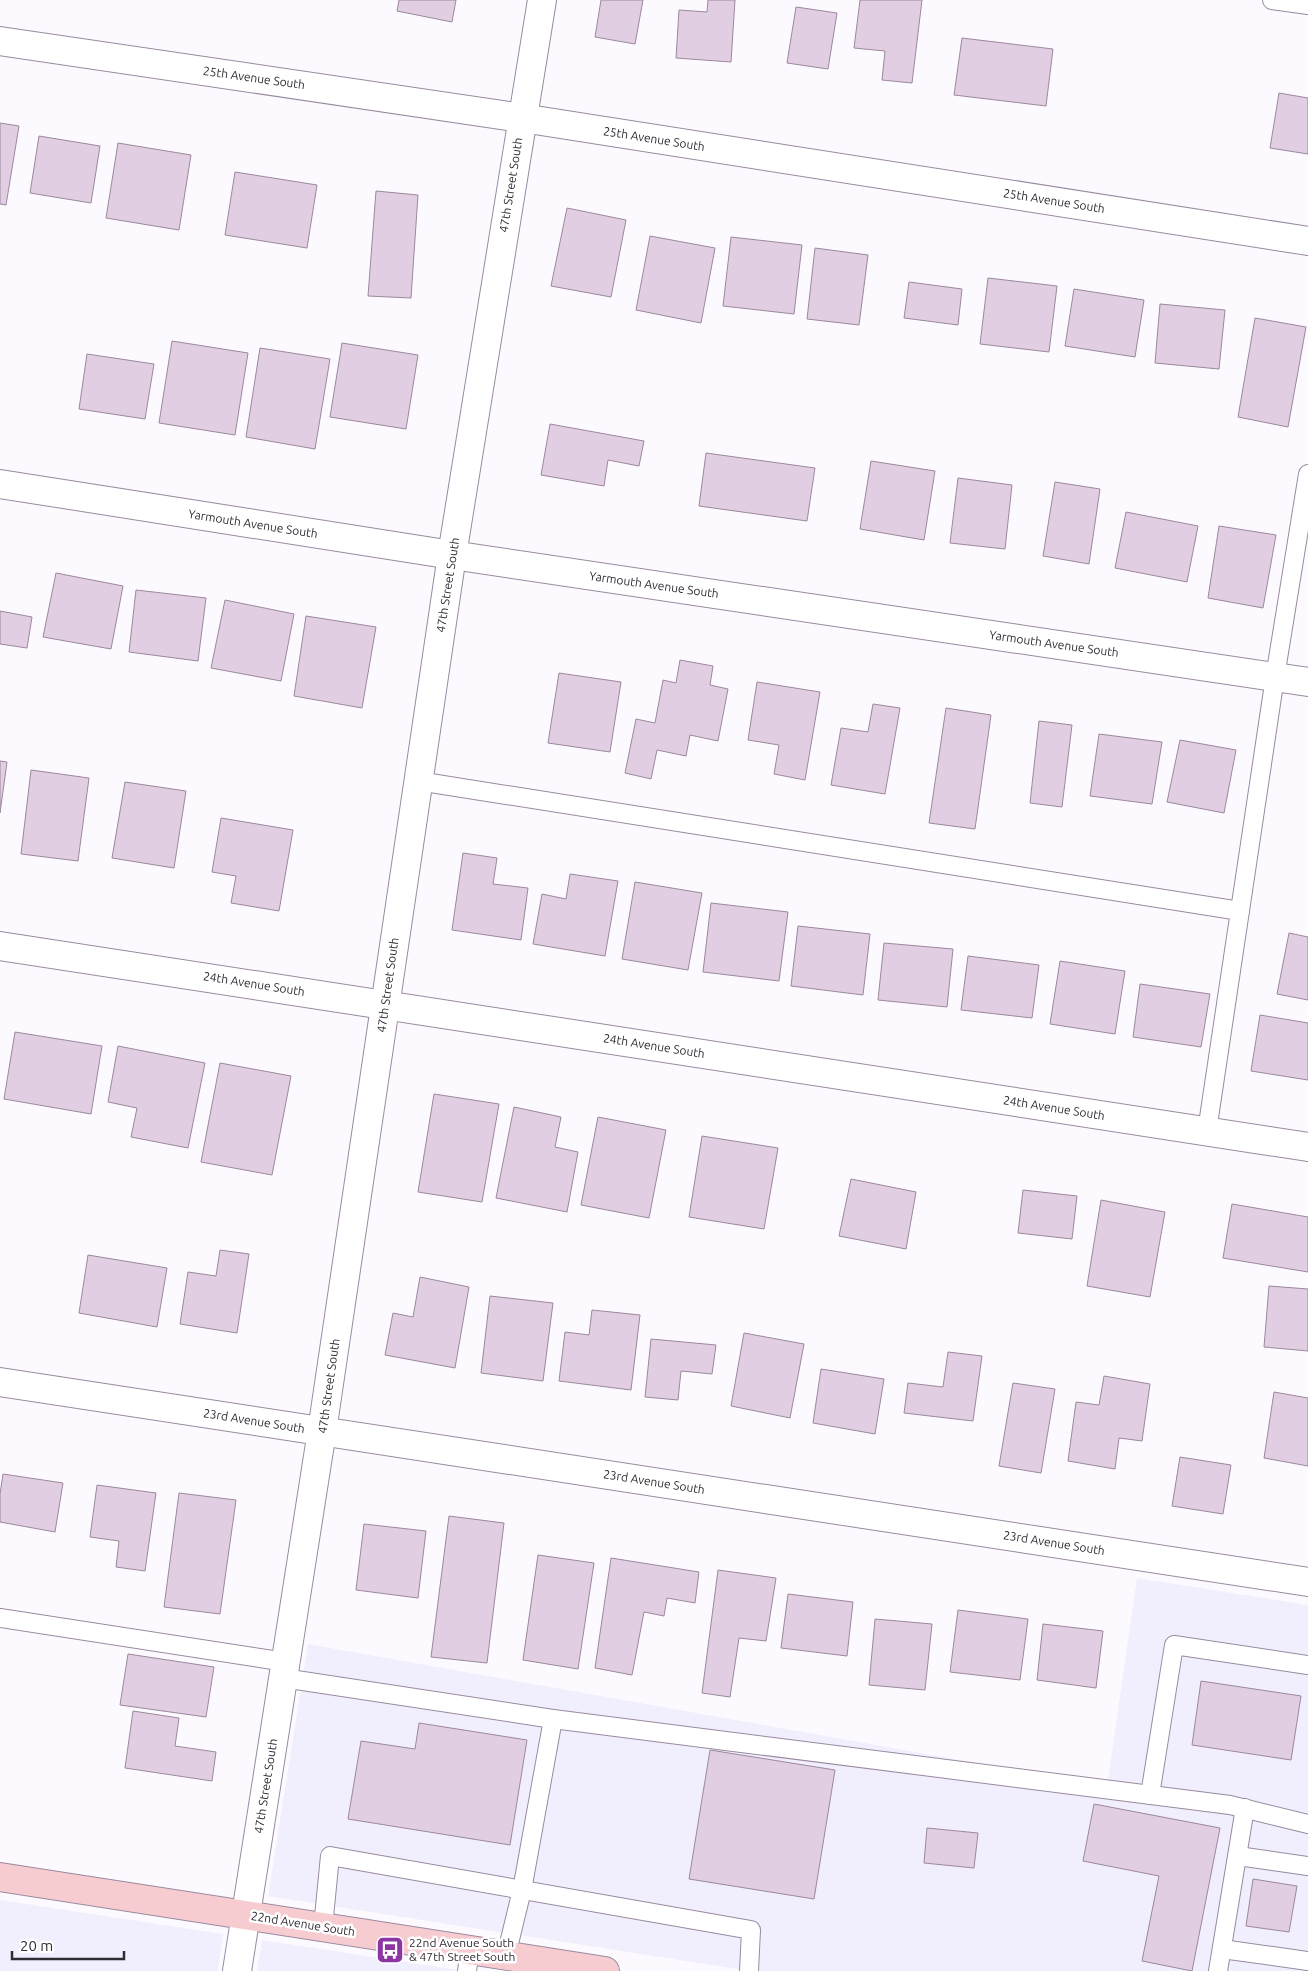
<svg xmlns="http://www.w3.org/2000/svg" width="1308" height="1971" font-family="Ubuntu,sans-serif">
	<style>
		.commercial { fill: #f1effd }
		.building { fill: #e2cee3; stroke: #9b889c }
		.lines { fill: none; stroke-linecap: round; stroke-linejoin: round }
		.service-casing { stroke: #998aa0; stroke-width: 20 }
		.minor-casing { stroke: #998aa0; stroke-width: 30 }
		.secondary-casing { stroke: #998aa0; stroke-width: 30 }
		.service { stroke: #fff; stroke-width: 18 }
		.minor { stroke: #fff; stroke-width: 28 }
		.secondary { stroke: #f6ccd1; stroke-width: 28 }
		.labels { text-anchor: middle; stroke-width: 5; stroke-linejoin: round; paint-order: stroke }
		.street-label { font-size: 12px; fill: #312b34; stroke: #fff }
		.poi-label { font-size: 12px; fill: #312b34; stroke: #fff; text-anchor: start }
	</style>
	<rect width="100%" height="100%" fill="#fdfaff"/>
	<!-- commercial -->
	<g class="commercial">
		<path d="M 1137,1578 L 1308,1605 L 1308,1971 L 750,1971 L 268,1896 L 308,1644 L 1107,1786 Z"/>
		<path d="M 0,1900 L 223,1934 L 218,1971 L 0,1971 Z"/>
		<path d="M 262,1940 L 464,1971 L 257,1971 Z"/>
	</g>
	<!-- building -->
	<g class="building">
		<path d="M 399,0 L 456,0 L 452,22 L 397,11 Z"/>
		<path d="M 601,0 L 643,0 L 635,44 L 595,37 Z"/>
		<path d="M 708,0 L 735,0 L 731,62 L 676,58 L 679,10 L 707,12 Z"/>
		<path d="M 860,0 L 922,0 L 912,83 L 882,80 L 885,51 L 854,48 Z"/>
		<path d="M 796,7 L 837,13 L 828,69 L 787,63 Z"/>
		<path d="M 962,38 L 1053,49 L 1046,106 L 954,95 Z"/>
		<path d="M 1279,93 L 1308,98 L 1308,154 L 1270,148 Z"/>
		<path d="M 0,123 L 19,126 L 6,205 L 0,204 Z"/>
		<path d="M 39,136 L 100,146 L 91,203 L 30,193 Z"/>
		<path d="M 118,143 L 191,155 L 179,230 L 106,218 Z"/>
		<path d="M 235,172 L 317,185 L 307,248 L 225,235 Z"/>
		<path d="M 376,191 L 418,195 L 411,298 L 368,296 Z"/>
		<path d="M 567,208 L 626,220 L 611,297 L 551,286 Z"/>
		<path d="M 650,236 L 715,248 L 701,323 L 636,310 Z"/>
		<path d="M 731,237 L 802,245 L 794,314 L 723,306 Z"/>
		<path d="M 815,248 L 868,255 L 859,325 L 807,319 Z"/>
		<path d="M 988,278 L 1057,286 L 1049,352 L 980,344 Z"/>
		<path d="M 909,282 L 962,289 L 958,325 L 904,318 Z"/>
		<path d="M 1074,289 L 1144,300 L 1135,357 L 1065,346 Z"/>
		<path d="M 1160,304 L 1225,310 L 1219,369 L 1155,363 Z"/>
		<path d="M 1255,318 L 1306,327 L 1288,427 L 1238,417 Z"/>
		<path d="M 172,341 L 248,353 L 235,435 L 159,423 Z"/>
		<path d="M 342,343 L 418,355 L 406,429 L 330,417 Z"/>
		<path d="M 260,348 L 330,359 L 315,449 L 246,437 Z"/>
		<path d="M 87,354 L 154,364 L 145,419 L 79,409 Z"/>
		<path d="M 550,424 L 644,441 L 639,466 L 608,460 L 604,486 L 541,475 Z"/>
		<path d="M 706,453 L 815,468 L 807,521 L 699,506 Z"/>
		<path d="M 871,461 L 935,471 L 924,540 L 860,529 Z"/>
		<path d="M 958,478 L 1012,485 L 1005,549 L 950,543 Z"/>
		<path d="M 1055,482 L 1100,489 L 1089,564 L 1043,556 Z"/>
		<path d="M 1126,512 L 1198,526 L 1187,582 L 1115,568 Z"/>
		<path d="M 1219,526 L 1276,535 L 1263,608 L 1208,598 Z"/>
		<path d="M 56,573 L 123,586 L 111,649 L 43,637 Z"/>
		<path d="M 136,590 L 206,598 L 198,661 L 129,652 Z"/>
		<path d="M 225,600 L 294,614 L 281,681 L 211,668 Z"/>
		<path d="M 0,611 L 32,617 L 27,648 L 0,644 Z"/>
		<path d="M 306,616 L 376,627 L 362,708 L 294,696 Z"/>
		<path d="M 680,660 L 713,666 L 710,685 L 728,689 L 718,741 L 690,735 L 686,756 L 657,750 L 651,779 L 625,773 L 636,719 L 655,723 L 663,680 L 676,683 Z"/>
		<path d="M 559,673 L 621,682 L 610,752 L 548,743 Z"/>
		<path d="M 757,682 L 820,692 L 805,780 L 774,774 L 779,745 L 748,740 Z"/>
		<path d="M 873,704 L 900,708 L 885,794 L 831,785 L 841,728 L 868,732 Z"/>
		<path d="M 946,708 L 991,715 L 975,829 L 929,823 Z"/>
		<path d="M 1039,721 L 1072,725 L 1062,807 L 1030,803 Z"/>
		<path d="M 1099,734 L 1162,742 L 1152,804 L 1090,796 Z"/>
		<path d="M 1180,740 L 1236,750 L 1224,813 L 1167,802 Z"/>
		<path d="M 0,761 L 7,762 L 0,813 Z"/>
		<path d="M 31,770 L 89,778 L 78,861 L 21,854 Z"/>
		<path d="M 125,782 L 186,791 L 174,868 L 112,858 Z"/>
		<path d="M 221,818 L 293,830 L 279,911 L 231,903 L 236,876 L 212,872 Z"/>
		<path d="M 463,853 L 497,858 L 493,884 L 528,888 L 521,940 L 452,930 Z"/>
		<path d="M 570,874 L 618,881 L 605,956 L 533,944 L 542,894 L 566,899 Z"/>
		<path d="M 635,882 L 702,893 L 688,970 L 622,959 Z"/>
		<path d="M 711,903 L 788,912 L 779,981 L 703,972 Z"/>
		<path d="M 798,926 L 870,934 L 863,995 L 791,986 Z"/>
		<path d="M 1289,933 L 1308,937 L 1308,1000 L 1277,994 Z"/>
		<path d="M 884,943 L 953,949 L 947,1007 L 878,1000 Z"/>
		<path d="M 968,956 L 1039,965 L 1032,1018 L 961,1010 Z"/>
		<path d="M 1060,961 L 1125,971 L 1115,1034 L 1050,1024 Z"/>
		<path d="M 1140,984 L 1210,994 L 1201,1047 L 1133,1037 Z"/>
		<path d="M 1260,1015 L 1308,1023 L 1308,1080 L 1251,1071 Z"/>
		<path d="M 15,1032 L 102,1046 L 91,1114 L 4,1099 Z"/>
		<path d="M 118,1046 L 205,1063 L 188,1148 L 131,1137 L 137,1108 L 108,1102 Z"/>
		<path d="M 220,1063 L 291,1076 L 272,1175 L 201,1162 Z"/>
		<path d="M 434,1094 L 499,1104 L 482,1202 L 418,1192 Z"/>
		<path d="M 514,1107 L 561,1117 L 555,1147 L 578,1152 L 567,1212 L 496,1198 Z"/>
		<path d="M 598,1117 L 666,1130 L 649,1218 L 581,1205 Z"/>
		<path d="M 702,1136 L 778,1148 L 764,1229 L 689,1217 Z"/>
		<path d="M 851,1179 L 916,1192 L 906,1249 L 839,1236 Z"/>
		<path d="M 1023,1190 L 1077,1196 L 1072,1239 L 1018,1233 Z"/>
		<path d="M 1101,1200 L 1165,1212 L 1150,1297 L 1087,1286 Z"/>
		<path d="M 1232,1204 L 1308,1217 L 1308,1272 L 1223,1258 Z"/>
		<path d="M 220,1250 L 249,1254 L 237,1333 L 180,1324 L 188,1272 L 216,1276 Z"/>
		<path d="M 88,1255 L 167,1268 L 157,1327 L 79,1313 Z"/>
		<path d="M 420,1277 L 469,1287 L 455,1368 L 385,1355 L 393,1313 L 413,1317 Z"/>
		<path d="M 1269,1286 L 1308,1289 L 1308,1351 L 1264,1347 Z"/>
		<path d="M 490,1296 L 553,1303 L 543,1381 L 481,1373 Z"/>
		<path d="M 592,1310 L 640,1315 L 631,1390 L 559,1381 L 565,1332 L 589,1335 Z"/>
		<path d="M 744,1333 L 804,1344 L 790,1418 L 731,1406 Z"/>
		<path d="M 651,1339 L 716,1345 L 712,1374 L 681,1371 L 678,1400 L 645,1397 Z"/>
		<path d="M 948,1352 L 982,1356 L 973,1421 L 904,1413 L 908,1383 L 943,1387 Z"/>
		<path d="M 821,1369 L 884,1379 L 875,1434 L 813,1423 Z"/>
		<path d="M 1104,1376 L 1150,1384 L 1142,1441 L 1119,1438 L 1115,1469 L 1068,1461 L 1076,1402 L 1099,1405 Z"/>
		<path d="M 1013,1383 L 1055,1389 L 1041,1473 L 999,1466 Z"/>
		<path d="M 1274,1392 L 1308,1398 L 1308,1466 L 1264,1458 Z"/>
		<path d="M 1180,1457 L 1231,1465 L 1223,1514 L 1172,1506 Z"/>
		<path d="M 3,1474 L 63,1483 L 55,1532 L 0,1522 L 0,1494 Z"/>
		<path d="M 97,1485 L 156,1493 L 145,1571 L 116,1567 L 119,1541 L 90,1537 Z"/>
		<path d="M 179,1493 L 236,1500 L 220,1614 L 164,1607 Z"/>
		<path d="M 449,1516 L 504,1523 L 487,1663 L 431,1657 Z"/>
		<path d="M 364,1524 L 426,1531 L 418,1598 L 356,1590 Z"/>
		<path d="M 538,1555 L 594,1563 L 578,1669 L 523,1660 Z"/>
		<path d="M 611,1558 L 699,1572 L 695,1603 L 667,1598 L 664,1616 L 644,1612 L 632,1675 L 595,1668 Z"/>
		<path d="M 718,1570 L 776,1578 L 766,1641 L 739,1638 L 730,1697 L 702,1693 Z"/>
		<path d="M 788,1594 L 853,1602 L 847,1656 L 781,1648 Z"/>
		<path d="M 958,1610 L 1028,1619 L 1020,1680 L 950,1672 Z"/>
		<path d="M 875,1619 L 932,1624 L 925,1690 L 869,1685 Z"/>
		<path d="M 1043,1624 L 1103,1631 L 1096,1688 L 1037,1680 Z"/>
		<path d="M 128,1654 L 214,1667 L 206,1717 L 120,1705 Z"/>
		<path d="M 1201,1681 L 1301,1696 L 1291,1760 L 1192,1745 Z"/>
		<path d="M 133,1711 L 179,1718 L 175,1746 L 216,1752 L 212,1781 L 125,1768 Z"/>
		<path d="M 419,1723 L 527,1740 L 510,1845 L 348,1819 L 361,1741 L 415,1749 Z"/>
		<path d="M 710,1750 L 835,1770 L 814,1899 L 689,1879 Z"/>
		<path d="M 1094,1804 L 1220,1828 L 1192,1971 L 1142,1961 L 1159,1876 L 1083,1861 Z"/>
		<path d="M 927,1828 L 978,1833 L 974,1868 L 924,1863 Z"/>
		<path d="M 1253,1879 L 1297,1886 L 1289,1932 L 1246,1926 Z"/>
	</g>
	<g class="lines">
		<!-- service casing -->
		<g class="service-casing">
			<g id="service">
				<path d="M 1272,0 L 1308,5"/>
				<path d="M 418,781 L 1240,911"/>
				<path d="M 1207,1131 L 1275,677 L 1308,474"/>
				<path d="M 0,1618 L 286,1662"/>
				<path d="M 283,1678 L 553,1719 L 522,1890 L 506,1956"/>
				<path d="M 553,1719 L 1230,1805 L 1308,1824"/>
				<path d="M 1150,1795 L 1174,1645 L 1308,1665"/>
				<path d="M 1238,1856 L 1308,1866"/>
				<path d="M 323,1927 L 330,1856 L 751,1930 L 749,1971"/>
				<path d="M 1222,1949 L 1308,1961"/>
				<path d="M 467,1971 L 470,1950"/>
				<path d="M 1218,1971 L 1245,1808"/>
			</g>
		</g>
		<!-- minor casing -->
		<g class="minor-casing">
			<g id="minor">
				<path d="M 0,41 L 522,118 L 1308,241"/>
				<path d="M 0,484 L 452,555 L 1308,682"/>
				<path d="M 0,946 L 1308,1147"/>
				<path d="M 0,1382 L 1308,1582"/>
				<path d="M 237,1971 L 322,1431 L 452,555 L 542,0"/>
			</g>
		</g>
		<!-- secondary casing -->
		<g class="secondary-casing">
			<path id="secondary" d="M 0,1877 L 605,1971"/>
		</g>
		<!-- service -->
		<use href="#service" class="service"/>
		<!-- minor -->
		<use href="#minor" class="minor"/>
		<!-- secondary -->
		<use href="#secondary" class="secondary"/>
	</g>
	<!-- icons -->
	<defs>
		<g id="bus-square" transform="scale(1.4375)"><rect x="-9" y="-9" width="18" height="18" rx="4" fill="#8d35a2" stroke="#fff"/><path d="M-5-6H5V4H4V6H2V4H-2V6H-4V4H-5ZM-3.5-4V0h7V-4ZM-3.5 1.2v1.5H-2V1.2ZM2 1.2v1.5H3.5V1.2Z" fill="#fff"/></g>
	</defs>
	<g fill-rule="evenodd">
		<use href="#bus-square" x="390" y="1950"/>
	</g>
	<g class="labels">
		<!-- street labels -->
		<g class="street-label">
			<text transform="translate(254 78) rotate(8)" y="4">25th Avenue South</text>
			<text transform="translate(654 139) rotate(9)" y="4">25th Avenue South</text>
			<text transform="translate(511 185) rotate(-81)" y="4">47th Street South</text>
			<text transform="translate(1054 201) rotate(9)" y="4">25th Avenue South</text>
			<text transform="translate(253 524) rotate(9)" y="4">Yarmouth Avenue South</text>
			<text transform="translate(448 585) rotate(-81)" y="4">47th Street South</text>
			<text transform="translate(654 585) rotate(8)" y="4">Yarmouth Avenue South</text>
			<text transform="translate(1054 644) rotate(8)" y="4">Yarmouth Avenue South</text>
			<text transform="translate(254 984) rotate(9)" y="4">24th Avenue South</text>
			<text transform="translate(388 985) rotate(-82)" y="4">47th Street South</text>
			<text transform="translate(654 1046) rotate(9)" y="4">24th Avenue South</text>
			<text transform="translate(1054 1108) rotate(9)" y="4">24th Avenue South</text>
			<text transform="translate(329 1386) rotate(-82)" y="4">47th Street South</text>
			<text transform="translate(254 1421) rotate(9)" y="4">23rd Avenue South</text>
			<text transform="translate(654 1482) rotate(9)" y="4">23rd Avenue South</text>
			<text transform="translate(1054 1543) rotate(9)" y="4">23rd Avenue South</text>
			<text transform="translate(266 1786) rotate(-81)" y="4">47th Street South</text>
			<text transform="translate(303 1924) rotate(9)" y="4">22nd Avenue South</text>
		</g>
		<!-- poi labels -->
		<g class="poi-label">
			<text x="409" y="1947">22nd Avenue South<tspan x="409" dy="14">&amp; 47th Street South</tspan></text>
		</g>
	</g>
	<!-- scale -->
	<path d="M12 1951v8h112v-8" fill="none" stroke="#312b34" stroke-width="2.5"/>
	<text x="20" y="1951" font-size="15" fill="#312b34" stroke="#ffffff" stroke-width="4" paint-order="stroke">20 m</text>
</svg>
